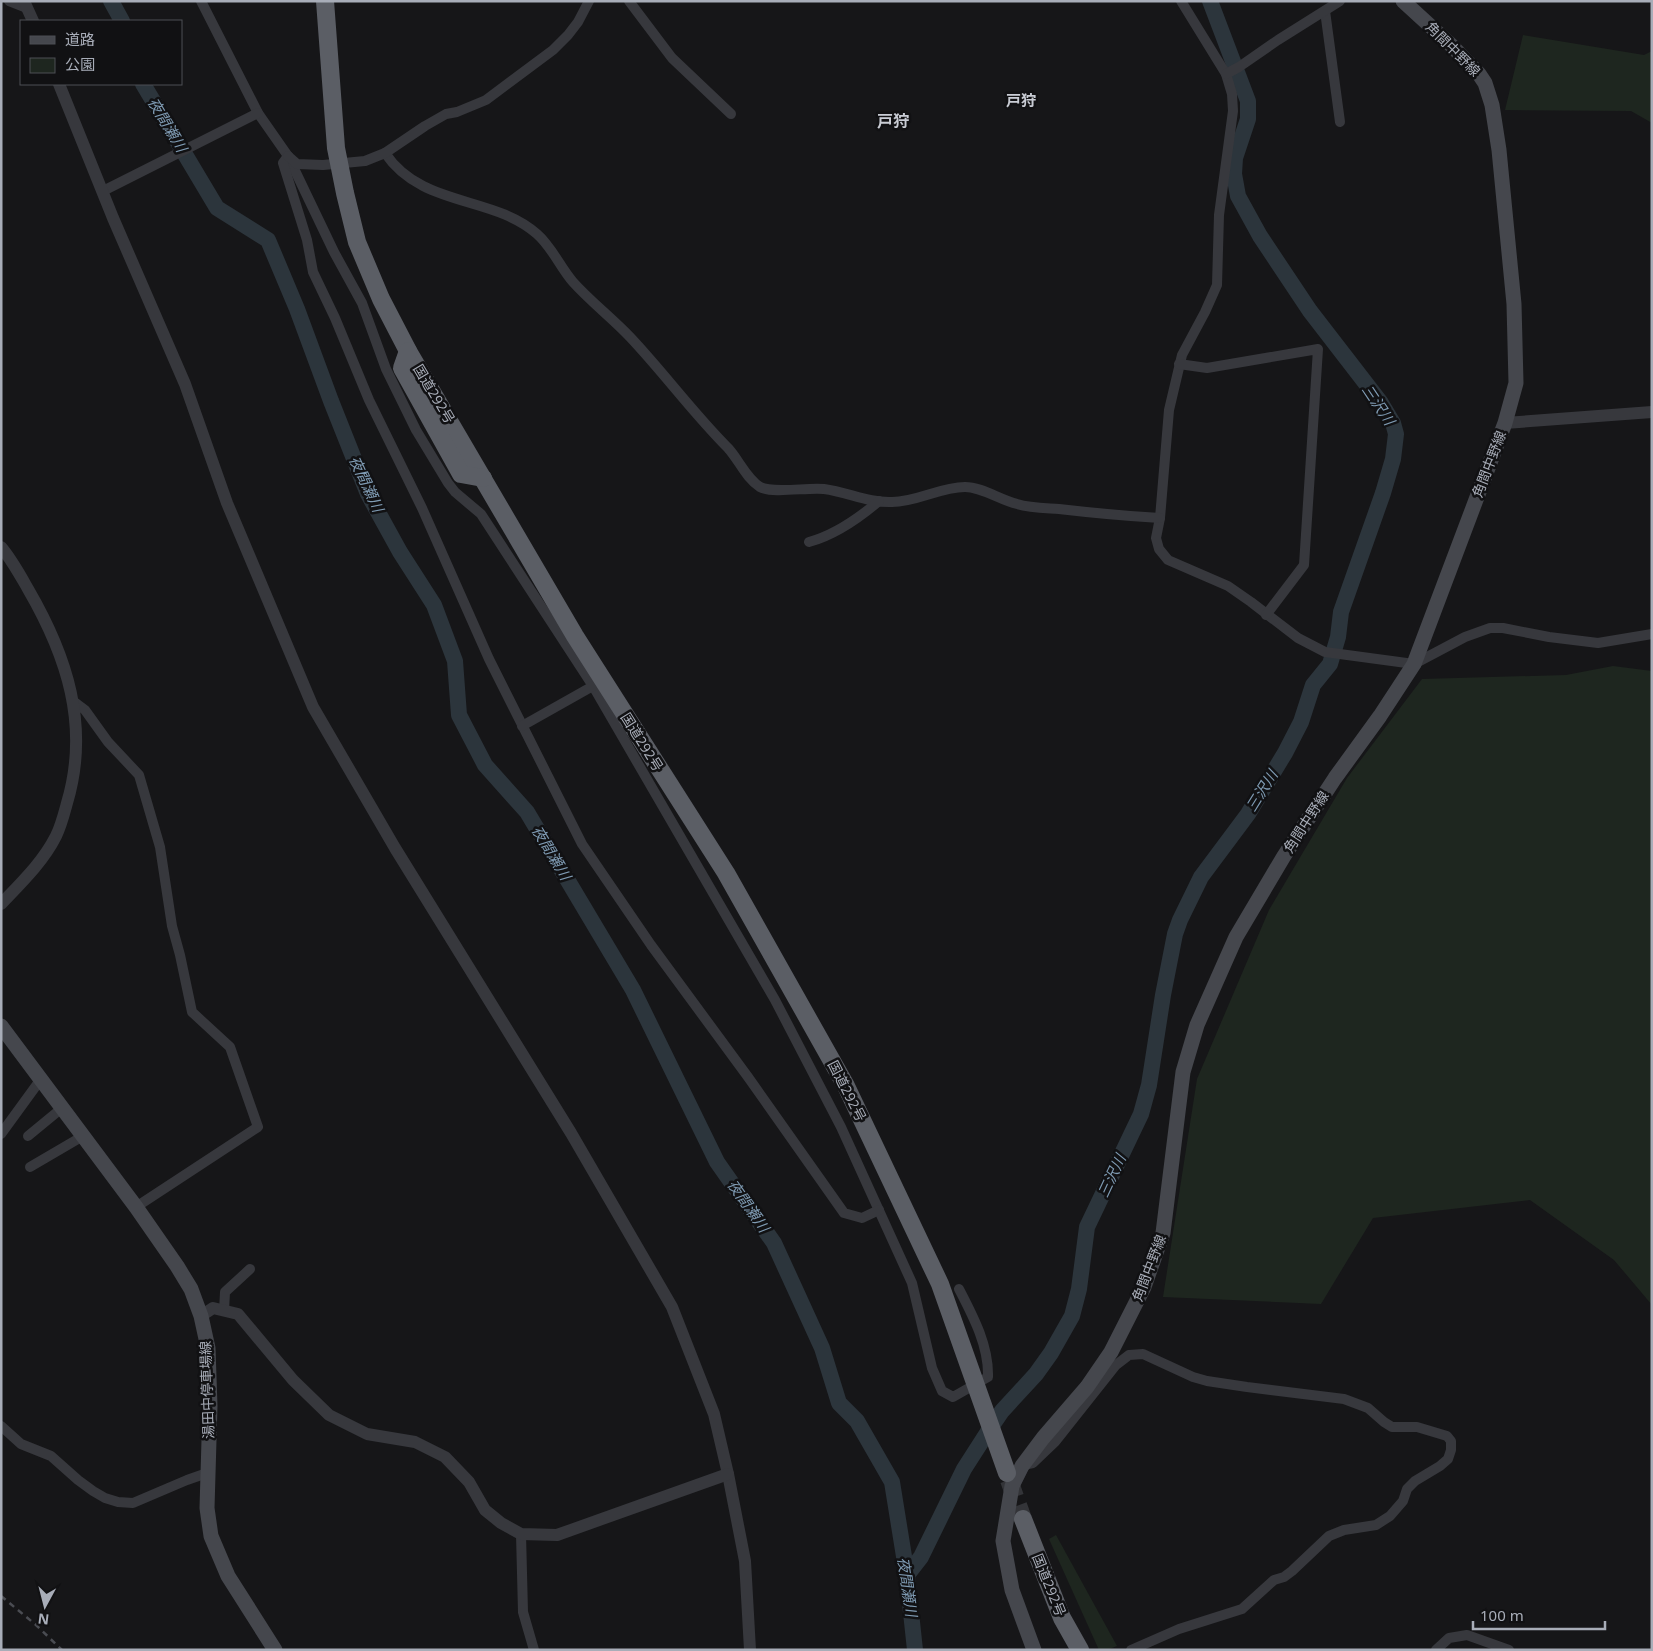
<svg xmlns="http://www.w3.org/2000/svg" width="1653" height="1651" font-family="'Noto Sans','Noto Sans JP',sans-serif">
	<style>
		.green { fill: #1e261f }
		.lines { fill: none; stroke-linecap: round; stroke-linejoin: round }
		.river { stroke: #2c353c; stroke-width: 16 }
		.trunk-tunnel { stroke: #333438; stroke-width: 18; stroke-dasharray: 18 9; stroke-linecap: butt }
		.minor { stroke: #37383d; stroke-width: 10 }
		.tertiary { stroke: #37383d; stroke-width: 12 }
		.secondary { stroke: #45474d; stroke-width: 15 }
		.trunk { stroke: #5b5e65; stroke-width: 18 }
		.rail { stroke: #4a4c52; stroke-width: 2.5; stroke-dasharray: 6 5; stroke-linecap: butt }
		.labels { text-anchor: middle; stroke-width: 5; stroke-linejoin: round; paint-order: stroke }
		.street-label { font-size: 14px; fill: #a8adb8; stroke: #111113 }
		.neighbourhood-label { font-size: 15px; font-weight: bold; fill: #c9ccd4; stroke: #111113 }
		.water-label { font-size: 15px; font-style: italic; fill: #7f9bb3; stroke: #111113 }
		.quarter-label { font-size: 16px; font-weight: bold; fill: #c9ccd4; stroke: #111113 }
	</style>
	<rect width="100%" height="100%" fill="#161618"/>
	<!-- green -->
	<g class="green">
		<path d="M 1523,35 L 1644,55 L 1652,51 L 1652,123 L 1631,111 L 1505,110 Z"/>
		<path d="M 1613,666 L 1652,671 L 1652,1305 L 1614,1260 L 1530,1200 L 1373,1218 L 1321,1304 L 1163,1297 L 1197,1079 L 1269,910 L 1347,778 L 1422,679 L 1566,675 Z"/>
		<path d="M 1056,1535 L 1117,1646 L 1107,1650 L 1099,1650 L 1049,1539 Z"/>
	</g>
	<g class="lines">
		<!-- river -->
		<g class="river">
			<path d="M 111,1 L 122,21"/>
			<path d="M 143,84 L 217,208 L 268,240 L 297,309 L 331,401 L 368,494 L 400,552 L 434,605 L 455,661 L 459,715 L 485,765 L 527,812 L 633,990 L 717,1162 L 774,1243 L 822,1348 L 839,1403 L 857,1421 L 892,1482 L 907,1575 L 915,1650"/>
			<path d="M 907,1575 L 921,1557 L 964,1469 L 989,1430 L 1002,1411 L 1036,1374 L 1051,1353 L 1072,1316 L 1079,1289 L 1087,1227 L 1141,1114 L 1149,1085 L 1163,995 L 1175,934 L 1180,920 L 1201,877 L 1248,814 L 1285,753 L 1301,722 L 1313,685 L 1330,664 L 1338,637 L 1341,612 L 1383,493 L 1393,459 L 1396,434 L 1393,423 L 1381,403 L 1310,311 L 1260,236 L 1238,196 L 1234,174 L 1235,158 L 1248,119 L 1248,101 L 1210,1"/>
		</g>
		<!-- trunk-tunnel -->
		<path class="trunk-tunnel" d="M 1009,1480 L 1023,1519"/>
		<!-- minor -->
		<g class="minor">
			<path d="M 9,1 L 27,8"/>
			<path d="M 201,1 L 258,113 L 288,156 L 334,252 L 362,303 L 386,369 L 416,430 L 448,483 L 455,492 L 481,514 L 593,686 L 775,1000 L 841,1127 L 912,1283 L 932,1368 L 942,1391 L 953,1397 L 988,1377 C 989,1346 973,1316 959,1289"/>
			<path d="M 629,1 L 672,58 L 731,114"/>
			<path d="M 1181,1 L 1226,74 L 1232,94 L 1233,111 L 1219,215 L 1217,285 L 1205,312 L 1182,355 L 1169,410 L 1160,518 L 1156,538 L 1159,549 L 1168,560 L 1228,586 L 1251,602 L 1298,638 L 1325,652 L 1414,664 L 1465,637 L 1490,628 L 1503,628 L 1549,637 L 1598,643 L 1652,634"/>
			<path d="M 1325,11 L 1340,122"/>
			<path d="M 1226,74 L 1239,67 L 1278,40 L 1340,1"/>
			<path d="M 385,153 C 422,208 493,195 537,234 C 552,247 560,267 573,282 C 591,302 612,318 630,337 C 664,373 693,413 728,448 C 739,460 746,478 760,487 C 773,494 808,487 824,489 C 848,492 868,503 892,502 C 917,502 940,487 965,487 C 982,487 1000,500 1017,504 C 1030,508 1045,508 1059,509 C 1093,513 1126,516 1160,518"/>
			<path d="M 288,156 L 283,163 L 307,240 L 313,272 L 335,318 L 369,400 L 422,508 L 489,659 L 582,844 L 651,945 L 748,1077 L 844,1213 L 862,1218 L 879,1210"/>
			<path d="M 288,156 L 297,164 L 323,165 L 365,161 L 385,153 L 425,126 L 446,114 L 457,112 L 486,100 L 553,50 L 568,35 L 578,22 L 589,1"/>
			<path d="M 103,191 L 258,113"/>
			<path d="M 1179,364 L 1207,368 L 1318,349 L 1304,565 L 1266,615"/>
			<path d="M 809,542 C 835,535 859,518 879,501"/>
			<path d="M 73,701 L 85,710 L 108,742 L 139,775 L 160,847 L 172,926 L 180,955 L 192,1012 L 230,1047 L 258,1127 L 136,1207"/>
			<path d="M 522,726 L 593,686"/>
			<path d="M 1,1134 L 41,1079"/>
			<path d="M 28,1136 L 62,1108"/>
			<path d="M 30,1167 L 83,1136"/>
			<path d="M 224,1311 L 225,1292 L 250,1269"/>
			<path d="M 1,1426 L 21,1444 L 51,1456 L 78,1480 L 93,1491 L 105,1498 L 118,1502 L 133,1503 L 187,1480 L 207,1473"/>
			<path d="M 1023,1465 L 1033,1463 L 1055,1442 L 1116,1365 L 1129,1355 L 1143,1354 L 1193,1377 L 1207,1381 L 1247,1387 L 1344,1399 L 1368,1408 L 1384,1422 L 1392,1427 L 1417,1427 L 1447,1436 L 1451,1441 L 1451,1450 L 1448,1459 L 1440,1466 L 1415,1481 L 1407,1489 L 1403,1501 L 1390,1516 L 1376,1525 L 1344,1530 L 1329,1536 L 1292,1571 L 1284,1577 L 1274,1580 L 1242,1609 L 1179,1629 L 1131,1650"/>
			<path d="M 521,1534 L 523,1612 L 534,1650"/>
			<path d="M 1436,1650 L 1449,1638 L 1467,1635 L 1509,1650"/>
		</g>
		<!-- tertiary -->
		<g class="tertiary">
			<path d="M 24,1 L 33,21"/>
			<path d="M 59,84 L 113,218 L 185,384 L 227,503 L 313,707 L 395,848 L 571,1133 L 672,1307 L 714,1414 L 728,1474 L 745,1561 L 750,1650"/>
			<path d="M 1505,423 L 1652,412"/>
			<path d="M 1,547 C 12,560 20,575 28,589 C 67,656 90,726 67,803 C 64,814 61,826 56,836 C 43,862 21,883 1,904"/>
			<path d="M 201,1316 L 213,1308 L 238,1314 L 293,1380 L 329,1415 L 367,1434 L 415,1442 L 445,1457 L 469,1482 L 485,1510 L 501,1523 L 521,1534 L 557,1535 L 728,1474"/>
		</g>
		<!-- secondary -->
		<g class="secondary">
			<path d="M 1,1026 L 136,1207 L 177,1266 L 191,1289 L 201,1316 L 208,1348 L 210,1406 L 207,1508 L 211,1536 L 228,1576 L 275,1650"/>
			<path d="M 1034,1650 L 1012,1590 L 1003,1541 L 1012,1486 L 1022,1466 L 1043,1438 L 1087,1387 L 1111,1352 L 1144,1287 L 1163,1233 L 1183,1072 L 1197,1025 L 1236,937 L 1284,856 L 1335,778 L 1380,716 L 1414,664 L 1505,423 L 1516,383 L 1514,304 L 1499,150 L 1492,105 L 1485,83 L 1479,74 L 1451,45 L 1403,1"/>
		</g>
		<!-- trunk -->
		<g class="trunk">
			<path d="M 325,1 L 336,148 L 345,193 L 357,242 L 381,299 L 408,351 L 575,636 L 726,873 L 846,1086 L 940,1284 L 1007,1473"/>
			<path d="M 408,351 L 402,368 L 461,474 L 483,478"/>
			<path d="M 1023,1519 L 1062,1618 L 1080,1650"/>
		</g>
		<!-- rail -->
		<path class="rail" d="M 1,1596 L 36,1625 L 62,1650"/>
	</g>
	<g class="labels">
		<!-- street labels -->
		<g class="street-label">
			<text transform="translate(1453 49) rotate(45)" y="5">角間中野線</text>
			<text transform="translate(434 394) rotate(59)" y="5">国道292号</text>
			<text transform="translate(1489 464) rotate(-69)" y="5">角間中野線</text>
			<text transform="translate(642 742) rotate(58)" y="5">国道292号</text>
			<text transform="translate(1306 822) rotate(-57)" y="5">角間中野線</text>
			<text transform="translate(847 1091) rotate(63)" y="5">国道292号</text>
			<text transform="translate(1149 1268) rotate(-69)" y="5">角間中野線</text>
			<text transform="translate(207 1390) rotate(-92)" y="5">湯田中停車場線</text>
			<text transform="translate(1049 1585) rotate(68)" y="5">国道292号</text>
		</g>
		<!-- neighbourhood labels -->
		<g class="neighbourhood-label">
			<text x="1021" y="106">戸狩</text>
		</g>
		<!-- water labels -->
		<g class="water-label">
			<text transform="translate(167 125) rotate(59)" y="5">夜間瀬川</text>
			<text transform="translate(1378 405) rotate(56)" y="5">三沢川</text>
			<text transform="translate(366 484) rotate(65)" y="5">夜間瀬川</text>
			<text transform="translate(1262 791) rotate(-58)" y="5">三沢川</text>
			<text transform="translate(551 853) rotate(59)" y="5">夜間瀬川</text>
			<text transform="translate(1112 1176) rotate(-65)" y="5">三沢川</text>
			<text transform="translate(748 1206) rotate(55)" y="5">夜間瀬川</text>
			<text transform="translate(907 1587) rotate(82)" y="5">夜間瀬川</text>
		</g>
		<!-- quarter labels -->
		<g class="quarter-label">
			<text x="893" y="127">戸狩</text>
		</g>
	</g>
	<!-- border -->
	<rect width="1653" height="1651" fill="none" stroke="#a8adb8" stroke-width="5"/>
	<!-- legend -->
	<rect x="20" y="20" width="162" height="65" fill="#111113" stroke="#4d4f55"/>
	<rect x="30" y="36" width="25" height="8" fill="#45474d" stroke="#4d4f55"/>
	<text x="65" y="45" font-size="15" fill="#a8adb8">道路</text>
	<rect x="30" y="58" width="25" height="15" fill="#1e261f" stroke="#4d4f55"/>
	<text x="65" y="70" font-size="15" fill="#a8adb8">公園</text>
	<!-- north arrow -->
	<g transform="translate(45 1606) rotate(187)" stroke="#111113" stroke-width="4" paint-order="stroke">
	<path d="M0-4L9 19L0 12L-9 19Z" fill="#a8adb8"/>
	<text y="-8" font-size="14" font-weight="bold" text-anchor="middle" fill="#a8adb8">N</text>
	</g>
	<!-- scale -->
	<path d="M1473 1621v8h132v-8" fill="none" stroke="#a8adb8" stroke-width="2.5"/>
	<text x="1480" y="1621" font-size="15" fill="#a8adb8" stroke="#111113" stroke-width="4" paint-order="stroke">100 m</text>
</svg>
